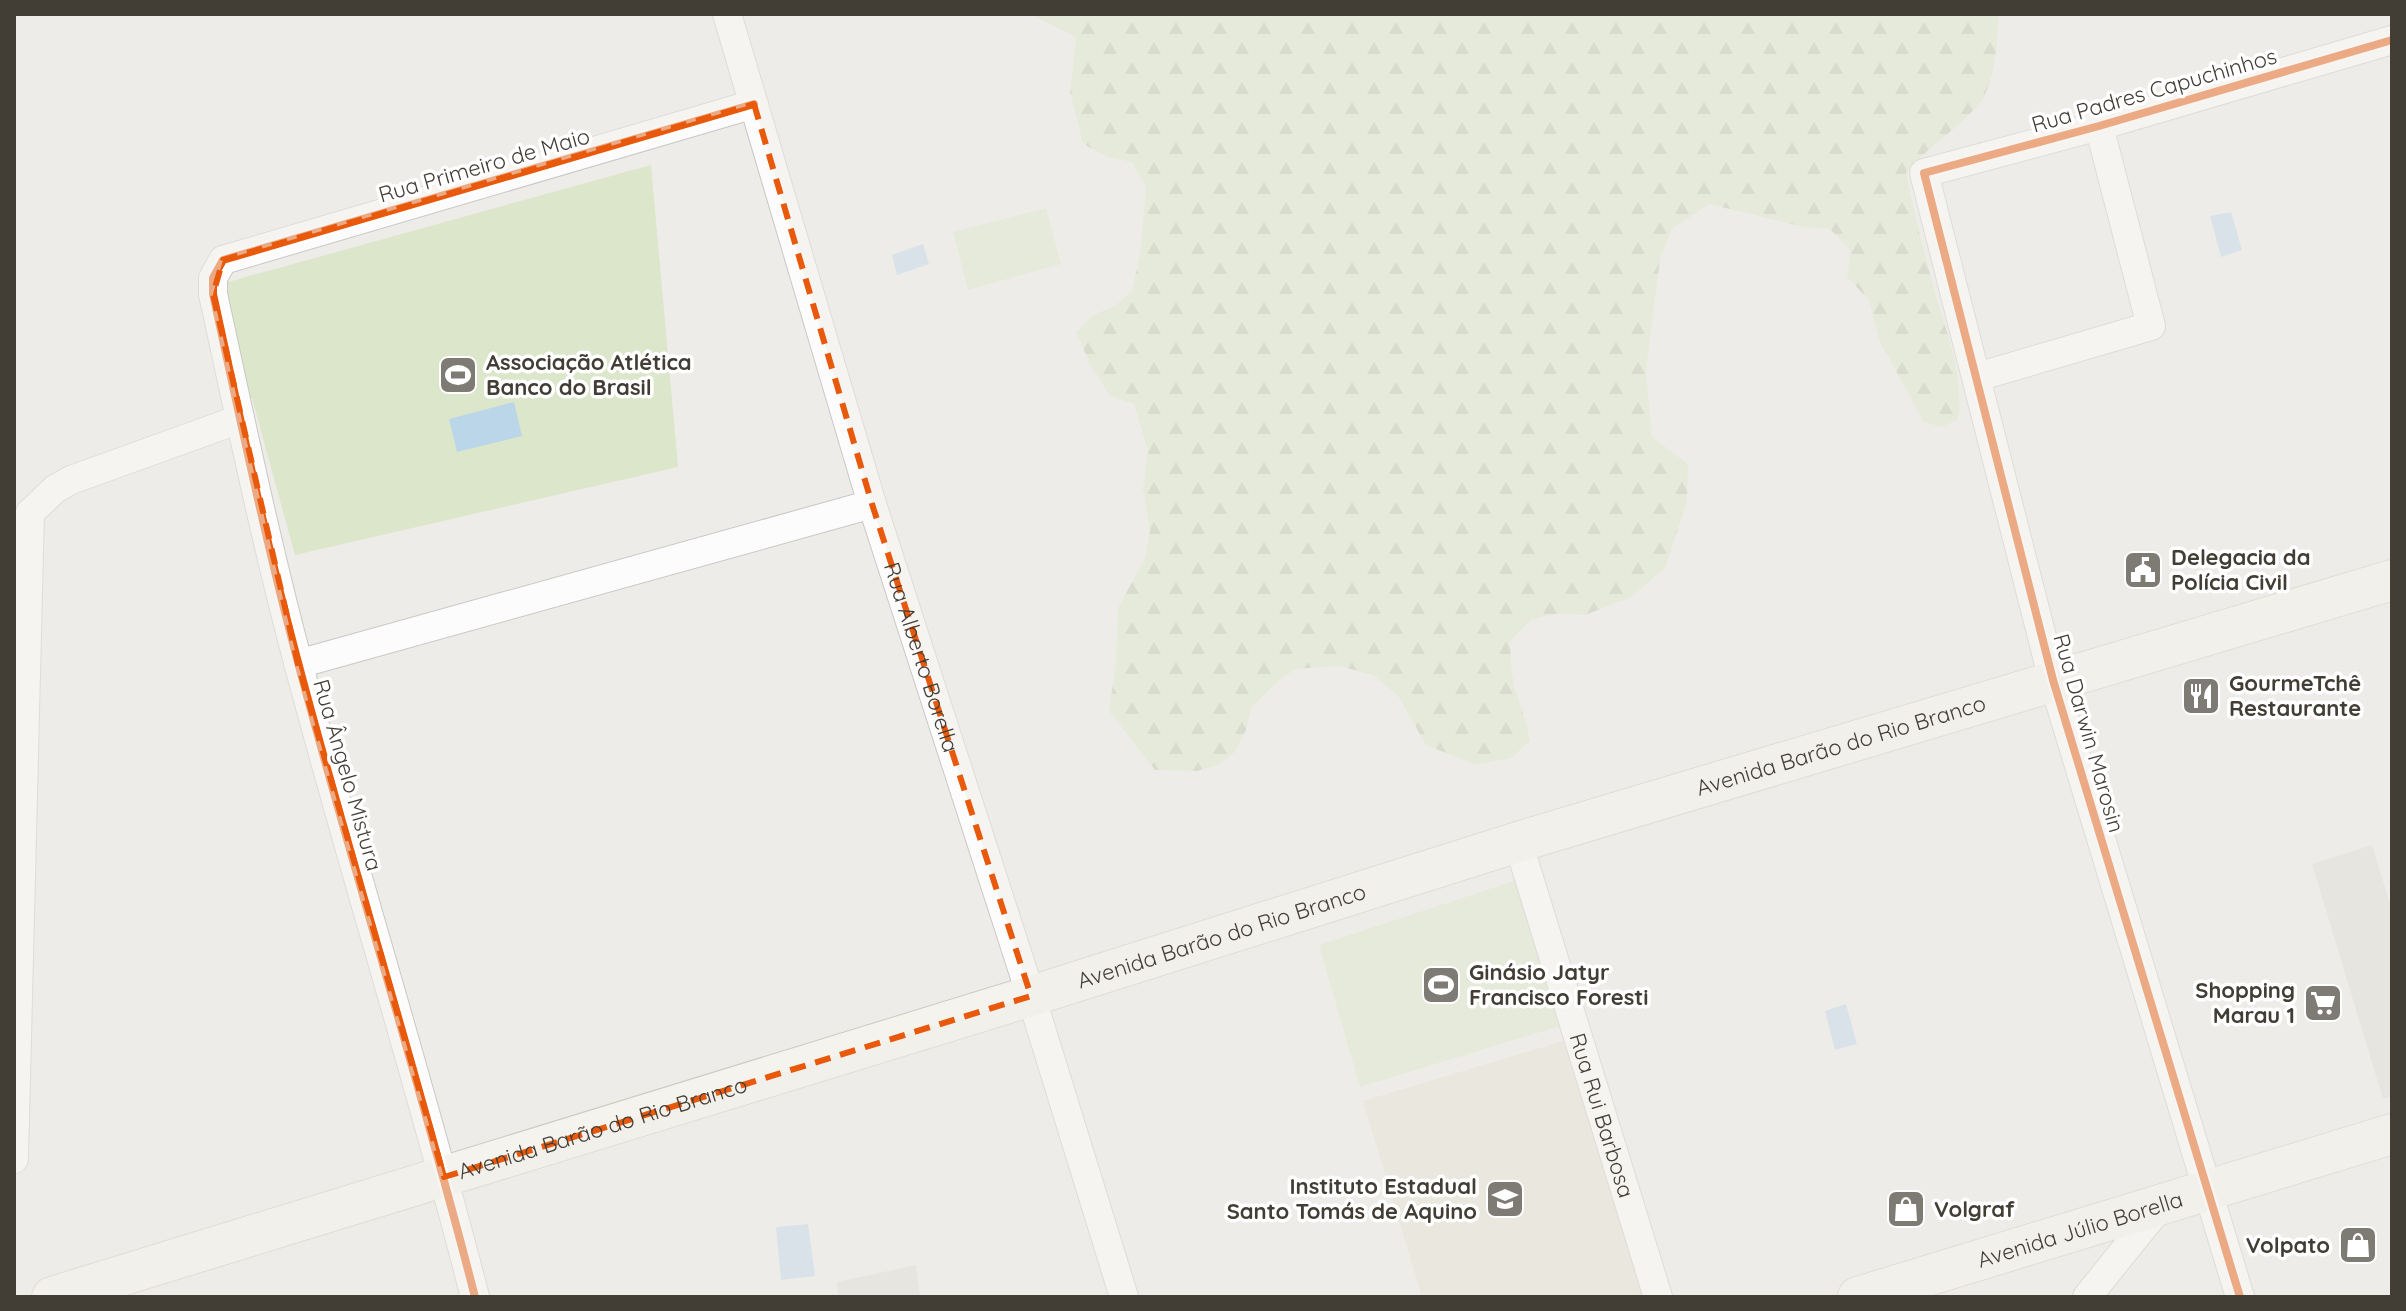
<svg xmlns="http://www.w3.org/2000/svg" width="2406" height="1311" font-family="Quicksand,sans-serif">
	<style>
		.education { fill: #e4dfd4 }
		.grass { fill: #dbe6ca }
		.forest { fill: url(#forest-firs) }
		.parking { fill: #dddbd8 }
		.water { fill: #bcd6e9 }
		.lines { fill: none; stroke-linecap: round; stroke-linejoin: round }
		.street-casing { stroke: #cac8c4; stroke-width: 30 }
		.secondary-casing { stroke: #ccc9bf; stroke-width: 42 }
		.street { stroke: #fcfcfc; stroke-width: 28 }
		.secondary { stroke: #f5f3ee; stroke-width: 40 }
		.cycleway-casing { stroke: #fff; stroke-width: 13 }
		.cycleway { stroke: #e8590c; stroke-width: 8 }
		.marked { fill: none; stroke: #e8590c; stroke-width: 6; stroke-dasharray: 16 10; stroke-linejoin: round }
		.labels { text-anchor: middle; stroke-width: 7; stroke-linejoin: round; paint-order: stroke }
		.street-label { font-size: 22px; fill: #423d35; stroke: #fff }
		.poi-label { font-size: 22px; font-weight: bold; fill: #423d35; stroke: #fff; text-anchor: start }
	</style>
	<defs>
		<pattern id="forest-firs" width="22" height="20" patternUnits="userSpaceOnUse" patternTransform="scale(2)"><rect width="22" height="20" fill="#dbe6ca"/><path d="M5 1l3.5 6h-7zM16 11l3.5 6h-7z" fill="#bdc6ae"/></pattern>
	</defs>
	<rect width="100%" height="100%" fill="#eeece8"/>
	<!-- education -->
	<path class="education" d="M 1573,1038 L 1646,1297 L 1422,1297 L 1363,1101 Z"/>
	<!-- grass -->
	<g class="grass">
		<path d="M 651,165 L 678,467 L 295,555 L 252,398 L 245,399 L 221,284 Z"/>
		<path d="M 1046,208 L 1061,264 L 968,290 L 953,232 Z"/>
		<path d="M 1520,879 L 1563,1025 L 1360,1087 L 1319,945 Z"/>
	</g>
	<!-- forest -->
	<path class="forest" d="M 1030,14 L 1999,14 C 1997,41 1996,82 1979,104 C 1957,130 1928,147 1906,172 C 1914,213 1924,253 1935,293 C 1947,334 1965,378 1958,420 L 1941,427 L 1924,422 L 1879,340 L 1869,300 L 1847,277 L 1851,251 L 1830,229 L 1803,227 L 1709,204 L 1672,229 L 1660,259 L 1646,370 L 1652,437 L 1688,464 L 1687,502 L 1665,568 L 1631,597 L 1585,615 L 1554,614 L 1531,620 L 1510,641 C 1511,660 1511,680 1518,698 C 1523,713 1527,725 1530,741 L 1511,758 L 1476,765 L 1426,745 L 1399,697 L 1373,675 L 1339,666 L 1295,669 L 1276,683 L 1251,708 L 1246,730 L 1235,752 L 1218,765 L 1197,771 L 1155,770 L 1109,711 L 1116,662 L 1118,608 L 1145,558 L 1150,531 L 1143,489 L 1148,451 L 1134,404 L 1110,396 L 1091,366 L 1076,332 L 1093,315 L 1115,306 L 1132,291 L 1140,255 L 1146,187 L 1132,162 L 1108,157 L 1083,144 L 1070,92 L 1076,37 Z"/>
	<!-- parking -->
	<g class="parking">
		<path d="M 2372,845 L 2392,910 L 2392,1097 L 2383,1099 L 2312,864 Z"/>
		<path d="M 916,1265 L 920,1297 L 838,1297 L 837,1282 Z"/>
	</g>
	<!-- water -->
	<g class="water">
		<path d="M 2231,212 L 2242,250 L 2221,257 L 2210,216 Z"/>
		<path d="M 923,244 L 929,264 L 897,275 L 892,255 Z"/>
		<path d="M 514,402 L 522,436 L 457,452 L 449,419 Z"/>
		<path d="M 1846,1004 L 1857,1044 L 1835,1050 L 1825,1011 Z"/>
		<path d="M 808,1224 L 815,1276 L 781,1280 L 776,1227 Z"/>
	</g>
	<g class="lines">
		<!-- street casing -->
		<g class="street-casing">
			<g id="street">
				<path id="s1" d="M 727,14 L 872,504 L 1031,996 L 1124,1297"/>
				<path d="M 1977,377 L 2151,326 L 2099,126"/>
				<path d="M 30,513 L 55,489 L 71,480 L 240,419"/>
				<path d="M 298,664 L 872,504"/>
				<path id="s2" d="M 1518,842 L 1658,1297"/>
				<path d="M 14,1159 L 30,513"/>
				<path d="M 475,1297 C 421,1085 355,877 299,666 C 266,543 240,418 213,294 L 213,278 L 223,260 L 754,104"/>
				<path d="M 2087,1297 L 2162,1204"/>
				<path d="M 2240,1297 L 2053,680 L 1924,173 L 2099,126 L 2392,40"/>
			</g>
		</g>
		<!-- secondary casing -->
		<g class="secondary-casing">
			<g id="secondary">
				<path id="s3" d="M 52,1297 L 1031,996 L 1518,842 L 2392,580"/>
				<path id="s4" d="M 1858,1297 L 2392,1134"/>
			</g>
		</g>
		<!-- street -->
		<use href="#street" class="street"/>
		<!-- secondary -->
		<use href="#secondary" class="secondary"/>
		<!-- cycleway casing -->
		<g class="cycleway-casing">
			<g id="cycleway">
				<path d="M 475,1297 C 421,1085 355,877 299,666 C 266,543 240,418 213,294 L 213,278 L 223,260 L 754,104"/>
				<path d="M 2240,1297 L 2053,680 L 1924,173 L 2099,126 L 2392,40"/>
			</g>
		</g>
		<!-- cycleway -->
		<use href="#cycleway" class="cycleway"/>
	</g>
	<!-- marked area -->
	<path d="M0 0H2406V1311H0ZM 754,104 L 872,504 L 1031,996 L 444,1177 L 298,664 L 213,294 L 223,260 Z" fill="#eeece8" fill-opacity=".55" fill-rule="evenodd"/>
	<path class="marked" d="M 754,104 L 872,504 L 1031,996 L 444,1177 L 298,664 L 213,294 L 223,260 Z"/>
	<!-- icons -->
	<defs>
		<g id="stadium-square" transform="scale(2)"><rect x="-9" y="-9" width="18" height="18" rx="4" fill="#7e7a74" stroke="#fff"/><path d="M0-5a6.5 5 0 1 0 0 10a6.5 5 0 1 0 0-10ZM-3.5-1.8h7v3.6h-7Z" fill="#fff"/></g>
		<g id="civic-square" transform="scale(2)"><rect x="-9" y="-9" width="18" height="18" rx="4" fill="#7e7a74" stroke="#fff"/><path d="M-.6-6.5H3V-4.5H.6V-3L4-1V1h2V6H-6V1h2V-1L-.6-3ZM-1.2 2.5V6h2.4V2.5Z" fill="#fff"/></g>
		<g id="restaurant-square" transform="scale(2)"><rect x="-9" y="-9" width="18" height="18" rx="4" fill="#7e7a74" stroke="#fff"/><path d="M-5-6h1v4h1v-4h1v4h1v-4h1v5L-1.5 .5V6h-2V.5L-5-1ZM5-6V6H3V1.5H1.5Q1.5-4 5-6Z" fill="#fff"/></g>
		<g id="supermarket-square" transform="scale(2)"><rect x="-9" y="-9" width="18" height="18" rx="4" fill="#7e7a74" stroke="#fff"/><path d="M-6-5.5h2.5l.6 2H6L4.5 2H-2.5L-4.4-4H-6ZM-1.5 3.2a1.3 1.3 0 1 0 .1 0ZM3 3.2a1.3 1.3 0 1 0 .1 0Z" fill="#fff"/></g>
		<g id="school-square" transform="scale(2)"><rect x="-9" y="-9" width="18" height="18" rx="4" fill="#7e7a74" stroke="#fff"/><path d="M0-5L7-2L0 1L-7-2ZM-4 1L0 2.5L4 1V4Q0 6-4 4Z" fill="#fff"/></g>
		<g id="shop-square" transform="scale(2)"><rect x="-9" y="-9" width="18" height="18" rx="4" fill="#7e7a74" stroke="#fff"/><path d="M-5-2.5h2.3a2.7 3.5 0 0 1 5.4 0H5L5.5 6h-11ZM-1.5-2.5h3a1.5 2.3 0 0 0-3 0Z" fill="#fff"/></g>
	</defs>
	<g fill-rule="evenodd">
		<use href="#stadium-square" x="458" y="375"/>
		<use href="#civic-square" x="2143" y="570"/>
		<use href="#restaurant-square" x="2201" y="696"/>
		<use href="#stadium-square" x="1441" y="985"/>
		<use href="#supermarket-square" x="2323" y="1003"/>
		<use href="#school-square" x="1505" y="1199"/>
		<use href="#shop-square" x="1906" y="1209"/>
		<use href="#shop-square" x="2358" y="1245"/>
	</g>
	<g class="labels">
		<!-- street labels -->
		<g class="street-label">
			<text transform="translate(2154 90) rotate(-16)" y="8">Rua Padres Capuchinhos</text>
			<text transform="translate(484 165) rotate(-16)" y="8">Rua Primeiro de Maio</text>
			<text dy="8" stroke="none"><textPath href="#s1" startOffset="672">Rua Alberto Borella</textPath></text>
			<text transform="translate(2089 733) rotate(74)" y="8">Rua Darwin Marosin</text>
			<text dy="8" stroke="none"><textPath href="#s3" startOffset="1872">Avenida Barão do Rio Branco</textPath></text>
			<text transform="translate(348 775) rotate(74)" y="8">Rua Ângelo Mistura</text>
			<text dy="8" stroke="none"><textPath href="#s3" startOffset="1224">Avenida Barão do Rio Branco</textPath></text>
			<text dy="8" stroke="none"><textPath href="#s2" startOffset="286">Rua Rui Barbosa</textPath></text>
			<text dy="8" stroke="none"><textPath href="#s3" startOffset="576">Avenida Barão do Rio Branco</textPath></text>
			<text dy="8" stroke="none"><textPath href="#s4" startOffset="232">Avenida Júlio Borella</textPath></text>
		</g>
		<!-- poi labels -->
		<g class="poi-label">
			<text x="486" y="370">Associação Atlética<tspan x="486" dy="25">Banco do Brasil</tspan></text>
			<text x="2171" y="565">Delegacia da<tspan x="2171" dy="25">Polícia Civil</tspan></text>
			<text x="2229" y="691">GourmeTchê<tspan x="2229" dy="25">Restaurante</tspan></text>
			<text x="1469" y="980">Ginásio Jatyr<tspan x="1469" dy="25">Francisco Foresti</tspan></text>
			<text x="2295" y="998" text-anchor="end">Shopping<tspan x="2295" dy="25">Marau 1</tspan></text>
			<text x="1477" y="1194" text-anchor="end">Instituto Estadual<tspan x="1477" dy="25">Santo Tomás de Aquino</tspan></text>
			<text x="1934" y="1217">Volgraf</text>
			<text x="2330" y="1253" text-anchor="end">Volpato</text>
		</g>
	</g>
	<!-- border -->
	<rect width="2406" height="1311" fill="none" stroke="#423d35" stroke-width="32"/>
</svg>
